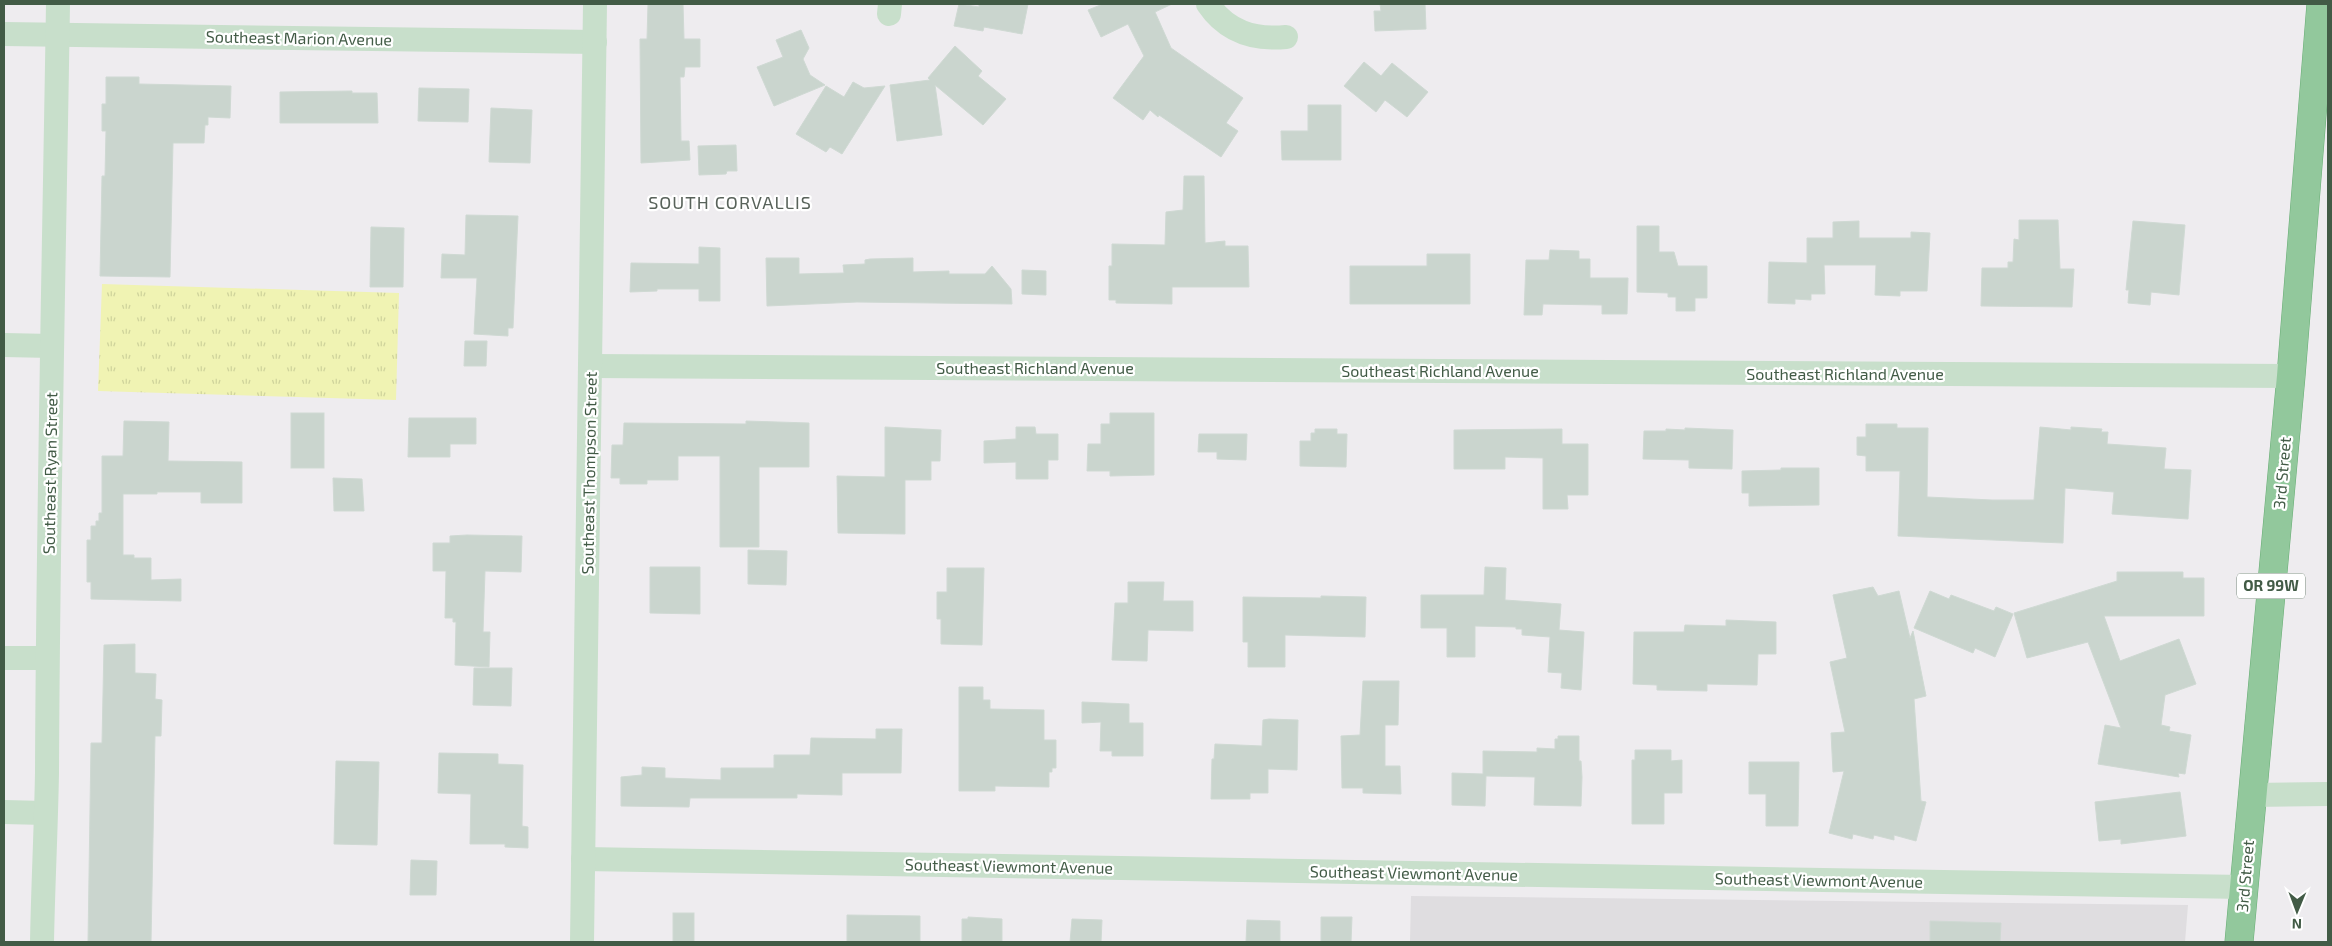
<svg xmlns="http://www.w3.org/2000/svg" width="2332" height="946" font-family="'Exo 2',sans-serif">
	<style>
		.education { fill: #dfdde0 }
		.grass { fill: url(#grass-tufts) }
		.building { fill: #cad5ce; stroke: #cfd9d3 }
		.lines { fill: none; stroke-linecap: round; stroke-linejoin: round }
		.trunk-casing { stroke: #68ad75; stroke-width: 29 }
		.minor { stroke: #c8dfcb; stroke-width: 24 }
		.trunk { stroke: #92c89c; stroke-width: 28 }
		.labels { text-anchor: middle; stroke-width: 4.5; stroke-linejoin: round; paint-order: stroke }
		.shield { fill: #fff; stroke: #7b8c7e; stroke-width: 1 }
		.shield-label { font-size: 15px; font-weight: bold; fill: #425b46 }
		.street-label { font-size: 16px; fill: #425b46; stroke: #fff }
		.neighbourhood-label { font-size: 18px; letter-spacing: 1px; fill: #58625a; stroke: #fff }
	</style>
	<defs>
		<pattern id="grass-tufts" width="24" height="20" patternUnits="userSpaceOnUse" patternTransform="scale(1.25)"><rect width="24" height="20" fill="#f0f3b3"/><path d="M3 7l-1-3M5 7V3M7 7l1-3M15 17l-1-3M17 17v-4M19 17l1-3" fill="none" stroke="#cfd39b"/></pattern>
	</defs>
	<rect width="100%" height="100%" fill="#eeecef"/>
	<!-- education -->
	<path class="education" d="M 1411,896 L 2188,905 L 2185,942 L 1410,942 Z"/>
	<!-- grass -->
	<path class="grass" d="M 102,284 L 399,293 L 396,400 L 98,391 Z"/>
	<!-- building -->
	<g class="building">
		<path d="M 648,4 L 683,4 L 684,39 L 700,39 L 700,67 L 685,67 L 684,77 L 680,77 L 681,141 L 689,141 L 690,160 L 641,163 L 640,39 L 647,39 Z"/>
		<path d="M 959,4 L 979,7 L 979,4 L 1028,4 L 1022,34 L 984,27 L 983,31 L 954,26 Z"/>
		<path d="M 1103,4 L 1172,4 L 1155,12 L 1171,48 L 1243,98 L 1226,123 L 1238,131 L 1221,157 L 1159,115 L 1158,117 L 1150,110 L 1143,120 L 1113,98 L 1144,56 L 1128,24 L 1101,37 L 1088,10 Z"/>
		<path d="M 1380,4 L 1425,4 L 1426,29 L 1375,31 L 1374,11 L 1381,11 Z"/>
		<path d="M 801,30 L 809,48 L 803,59 L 810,75 L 825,85 L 774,106 L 757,67 L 783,57 L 776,40 Z"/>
		<path d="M 955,46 L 982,71 L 978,76 L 1006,99 L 983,125 L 935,85 L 942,135 L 897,141 L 890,85 L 930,80 L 928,78 Z"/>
		<path d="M 1364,62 L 1381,76 L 1392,63 L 1428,92 L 1407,117 L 1385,100 L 1376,112 L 1344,86 Z"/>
		<path d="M 106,77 L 139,77 L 139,84 L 231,86 L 230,118 L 208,117 L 208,125 L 205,125 L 204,143 L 173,143 L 170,277 L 100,276 L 102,176 L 105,176 L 106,131 L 102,131 L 102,104 L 106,104 Z"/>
		<path d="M 853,82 L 864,88 L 885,86 L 842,154 L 830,147 L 826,152 L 796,134 L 826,86 L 844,97 Z"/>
		<path d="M 419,88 L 469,89 L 468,122 L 418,121 Z"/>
		<path d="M 352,91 L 352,93 L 377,93 L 378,123 L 280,123 L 280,92 Z"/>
		<path d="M 1308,105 L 1341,105 L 1341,160 L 1282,160 L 1281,131 L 1308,131 Z"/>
		<path d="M 491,108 L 532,110 L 530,163 L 489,162 Z"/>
		<path d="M 736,145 L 737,171 L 727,171 L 726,174 L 699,175 L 698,146 Z"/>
		<path d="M 1184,176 L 1204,176 L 1205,243 L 1225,241 L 1225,246 L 1248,246 L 1249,287 L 1172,287 L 1172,304 L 1116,303 L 1116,300 L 1109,300 L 1109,266 L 1112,266 L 1112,244 L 1165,245 L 1166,212 L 1183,210 Z"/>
		<path d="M 466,215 L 518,216 L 513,328 L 508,328 L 508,336 L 474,334 L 477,278 L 441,278 L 442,254 L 465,255 Z"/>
		<path d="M 2019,220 L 2058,220 L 2060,269 L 2074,269 L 2072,307 L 1981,306 L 1982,268 L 2008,268 L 2008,262 L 2013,262 L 2014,239 L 2019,240 Z"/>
		<path d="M 1859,221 L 1859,238 L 1911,238 L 1911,232 L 1930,233 L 1927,291 L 1900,291 L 1900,296 L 1875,295 L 1876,265 L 1824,265 L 1825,294 L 1811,294 L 1811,300 L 1795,299 L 1795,304 L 1768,303 L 1769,262 L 1807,263 L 1807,238 L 1833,238 L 1833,222 Z"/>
		<path d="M 2133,221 L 2185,225 L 2179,295 L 2151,292 L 2150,305 L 2128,303 L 2129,290 L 2126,290 Z"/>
		<path d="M 1637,226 L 1659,226 L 1659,252 L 1674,252 L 1678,266 L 1707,266 L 1707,298 L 1695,298 L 1695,311 L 1676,311 L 1676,297 L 1668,297 L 1668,293 L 1637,292 Z"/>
		<path d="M 371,227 L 404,228 L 403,287 L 370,287 Z"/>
		<path d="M 699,247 L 720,248 L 720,301 L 699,301 L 699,289 L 657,289 L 657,291 L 630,292 L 631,263 L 699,264 Z"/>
		<path d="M 1550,250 L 1579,251 L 1579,259 L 1590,259 L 1590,278 L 1628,278 L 1627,314 L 1602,314 L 1602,305 L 1543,304 L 1542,315 L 1524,315 L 1526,260 L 1549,260 Z"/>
		<path d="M 1427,254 L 1470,254 L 1470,304 L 1350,304 L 1350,266 L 1427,266 Z"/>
		<path d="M 766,258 L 799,258 L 799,274 L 844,273 L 843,265 L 865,264 L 865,260 L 870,259 L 913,258 L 913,272 L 949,271 L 949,274 L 985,274 L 992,266 L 1011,289 L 1012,304 L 857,302 L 767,306 Z"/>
		<path d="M 1022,270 L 1046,271 L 1046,295 L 1022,294 Z"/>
		<path d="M 465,341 L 487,341 L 486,366 L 464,366 Z"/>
		<rect x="291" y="413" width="33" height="55"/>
		<path d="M 1110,413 L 1154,413 L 1154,475 L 1110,476 L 1110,471 L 1087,471 L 1088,444 L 1101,444 L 1101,424 L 1110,424 Z"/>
		<path d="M 409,418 L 476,418 L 476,444 L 450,444 L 450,457 L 408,457 Z"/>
		<path d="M 124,421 L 169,422 L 168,461 L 242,462 L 242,503 L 201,503 L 201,492 L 157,492 L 157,494 L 123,494 L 123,555 L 134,555 L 134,558 L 151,558 L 151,580 L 181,579 L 181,601 L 91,599 L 91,582 L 87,582 L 87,540 L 91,540 L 91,526 L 96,526 L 96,521 L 99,521 L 99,513 L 102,513 L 102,456 L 123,456 Z"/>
		<path d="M 746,421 L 809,423 L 809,467 L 759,467 L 759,547 L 720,547 L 720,456 L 678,456 L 678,480 L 647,480 L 647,484 L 620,484 L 620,478 L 611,478 L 612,445 L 623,445 L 624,423 L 746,424 Z"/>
		<path d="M 1866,424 L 1897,424 L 1897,428 L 1928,428 L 1927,497 L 1992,500 L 2034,500 L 2040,427 L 2071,430 L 2071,427 L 2102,429 L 2101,432 L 2108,432 L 2107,444 L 2166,448 L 2164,469 L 2191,470 L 2188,519 L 2112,514 L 2114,492 L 2065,488 L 2063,543 L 1898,536 L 1900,471 L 1866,471 L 1866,456 L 1857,455 L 1857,437 L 1866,437 Z"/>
		<path d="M 885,427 L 941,430 L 940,461 L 931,461 L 931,480 L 905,480 L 905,534 L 838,533 L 837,476 L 885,477 Z"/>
		<path d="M 1016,427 L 1035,427 L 1036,434 L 1058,434 L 1058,460 L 1048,460 L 1048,479 L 1016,479 L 1016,462 L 984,463 L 984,441 L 1016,439 Z"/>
		<path d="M 1685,428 L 1733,430 L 1732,469 L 1689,468 L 1689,460 L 1643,459 L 1644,431 L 1666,431 L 1666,429 L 1685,430 Z"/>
		<path d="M 1315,429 L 1337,429 L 1337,434 L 1347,434 L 1346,467 L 1300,466 L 1300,441 L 1311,441 L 1311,433 L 1315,433 Z"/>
		<path d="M 1562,429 L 1562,444 L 1588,444 L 1588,495 L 1567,495 L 1568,509 L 1543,509 L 1543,458 L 1505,457 L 1505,469 L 1454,469 L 1454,430 Z"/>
		<path d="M 1199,434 L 1247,434 L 1246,460 L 1217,459 L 1217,452 L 1198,452 Z"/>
		<path d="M 1781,468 L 1819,468 L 1819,505 L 1749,506 L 1749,493 L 1742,493 L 1742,471 L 1781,470 Z"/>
		<path d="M 333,478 L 362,479 L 364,511 L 334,511 Z"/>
		<path d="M 467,535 L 522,536 L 521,572 L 485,571 L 483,632 L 490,632 L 489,667 L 455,665 L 456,622 L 453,622 L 453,618 L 445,618 L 446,571 L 433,571 L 433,543 L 450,543 L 450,536 Z"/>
		<path d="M 748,550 L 787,551 L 786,585 L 748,584 Z"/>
		<path d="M 650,567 L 700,567 L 700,614 L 650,613 Z"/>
		<path d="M 1485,567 L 1506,568 L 1505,600 L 1561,604 L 1559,630 L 1584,632 L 1581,690 L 1561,688 L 1562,673 L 1548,672 L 1550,637 L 1522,635 L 1522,629 L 1516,629 L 1516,627 L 1475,626 L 1475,657 L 1447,657 L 1447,628 L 1421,628 L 1421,595 L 1484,595 Z"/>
		<path d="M 947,568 L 984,568 L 982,645 L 941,644 L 941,619 L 937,619 L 937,592 L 947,592 Z"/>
		<path d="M 2117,572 L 2183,572 L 2183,578 L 2204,578 L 2204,616 L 2104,616 L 2120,661 L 2179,639 L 2196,684 L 2165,695 L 2161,725 L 2170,727 L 2169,731 L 2191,735 L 2185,774 L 2178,773 L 2179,777 L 2098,764 L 2105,725 L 2121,728 L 2088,642 L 2027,658 L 2014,613 L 2117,581 Z"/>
		<path d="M 1128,582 L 1164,582 L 1163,601 L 1193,601 L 1193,631 L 1148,630 L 1147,661 L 1112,660 L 1115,603 L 1128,603 Z"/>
		<path d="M 1873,587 L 1878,596 L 1899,591 L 1910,638 L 1913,631 L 1926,696 L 1914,699 L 1921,801 L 1926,802 L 1916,841 L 1894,835 L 1894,840 L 1874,835 L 1873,839 L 1853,834 L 1852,839 L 1829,833 L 1844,771 L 1833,772 L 1831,733 L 1845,732 L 1830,662 L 1847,658 L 1833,595 Z"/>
		<path d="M 1930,591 L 1949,599 L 1951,595 L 1994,611 L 1996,607 L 2013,614 L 1995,657 L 1975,648 L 1973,653 L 1914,628 Z"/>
		<path d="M 1321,596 L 1366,597 L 1365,637 L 1285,635 L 1285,667 L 1248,667 L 1248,642 L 1243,642 L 1243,597 L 1321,598 Z"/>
		<path d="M 1726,620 L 1776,622 L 1776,654 L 1758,654 L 1757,685 L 1707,684 L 1707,691 L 1657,690 L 1657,685 L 1633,684 L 1634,632 L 1684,632 L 1685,625 L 1726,626 Z"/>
		<path d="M 135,644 L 135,673 L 156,674 L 155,699 L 162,700 L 161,736 L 155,736 L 151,942 L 88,942 L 91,743 L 102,743 L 104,645 Z"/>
		<path d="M 474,668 L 512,668 L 511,706 L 473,705 Z"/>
		<path d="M 1363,681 L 1399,681 L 1398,725 L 1385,725 L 1385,766 L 1400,766 L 1401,794 L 1363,793 L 1363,788 L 1342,788 L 1341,736 L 1360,735 Z"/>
		<path d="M 959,687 L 983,687 L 983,700 L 990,700 L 990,709 L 1044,710 L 1044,740 L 1056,740 L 1056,768 L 1052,768 L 1052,772 L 1049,772 L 1049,787 L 995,786 L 995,791 L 959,791 Z"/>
		<path d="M 1082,702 L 1129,704 L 1129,723 L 1143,723 L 1143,756 L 1112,756 L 1112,751 L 1100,751 L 1101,722 L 1082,723 Z"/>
		<path d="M 1269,719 L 1298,720 L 1297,770 L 1268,769 L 1268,793 L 1250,793 L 1250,799 L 1211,799 L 1212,759 L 1214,759 L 1215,744 L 1262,746 L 1263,720 Z"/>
		<path d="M 876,729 L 902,729 L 901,773 L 842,773 L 842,795 L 797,794 L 797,798 L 690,798 L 689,807 L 621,806 L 621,777 L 642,775 L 642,767 L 665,768 L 665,778 L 721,780 L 721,768 L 774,768 L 774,755 L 810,755 L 811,738 L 876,739 Z"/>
		<path d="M 1558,736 L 1579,736 L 1579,761 L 1581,761 L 1582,777 L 1581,806 L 1534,805 L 1535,777 L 1486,776 L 1485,806 L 1452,805 L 1452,773 L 1483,774 L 1483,751 L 1537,752 L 1537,748 L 1555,749 L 1555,739 L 1558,739 Z"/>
		<path d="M 1635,750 L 1671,750 L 1671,761 L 1682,760 L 1682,793 L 1664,793 L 1664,824 L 1632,824 L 1632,760 L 1635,760 Z"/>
		<path d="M 439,753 L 498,754 L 498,764 L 523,765 L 522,826 L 528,827 L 528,848 L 505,847 L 505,844 L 470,844 L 471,794 L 438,793 Z"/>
		<path d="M 336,761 L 379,762 L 377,845 L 334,844 Z"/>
		<path d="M 1749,762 L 1799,762 L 1798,826 L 1766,826 L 1766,794 L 1749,794 Z"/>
		<path d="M 2180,792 L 2186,836 L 2121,844 L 2121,839 L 2099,841 L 2095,802 Z"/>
		<path d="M 411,860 L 437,861 L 436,895 L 410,895 Z"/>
		<rect x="673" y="913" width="21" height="29"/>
		<path d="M 847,915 L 920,916 L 920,942 L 847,942 Z"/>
		<path d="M 968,917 L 1002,919 L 1002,942 L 962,942 L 962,919 L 968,919 Z"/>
		<path d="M 1321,917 L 1352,917 L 1351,942 L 1321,942 Z"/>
		<path d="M 1072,919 L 1102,920 L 1101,942 L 1070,942 Z"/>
		<path d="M 1247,920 L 1280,921 L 1280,942 L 1246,942 Z"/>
		<path d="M 1930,921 L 2001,923 L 2000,942 L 1930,942 Z"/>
	</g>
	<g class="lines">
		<!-- trunk casing -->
		<g class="trunk-casing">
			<path id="trunk" d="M 2239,942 L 2291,376 L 2321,4"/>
		</g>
		<!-- minor -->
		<g class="minor">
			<path d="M 1208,4 C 1227,32 1254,40 1286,37"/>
			<path d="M 889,14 L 890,4"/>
			<path d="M 4,34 L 595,42"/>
			<path d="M 4,345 L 52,346"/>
			<path d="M 590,366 L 2291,376"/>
			<path d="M 4,658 L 47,658"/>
			<path d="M 2252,795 L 2328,794"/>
			<path d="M 4,812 L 45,813"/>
			<path d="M 583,859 L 2244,887"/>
			<path d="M 42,942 C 43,886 46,829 47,773 C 48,516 54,260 58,4"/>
			<path d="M 582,942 L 595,4"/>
		</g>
		<!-- trunk -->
		<use href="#trunk" class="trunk"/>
	</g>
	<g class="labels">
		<!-- shield labels -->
		<rect class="shield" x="2237" y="573.5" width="68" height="25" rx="4"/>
		<g class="shield-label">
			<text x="2271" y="591">OR 99W</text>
		</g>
		<!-- street labels -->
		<g class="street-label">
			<text transform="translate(299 38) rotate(1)" y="6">Southeast Marion Avenue</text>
			<text x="1035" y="374">Southeast Richland Avenue</text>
			<text x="1440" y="377">Southeast Richland Avenue</text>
			<text x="1845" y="380">Southeast Richland Avenue</text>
			<text transform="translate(50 473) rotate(-89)" y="6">Southeast Ryan Street</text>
			<text transform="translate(589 473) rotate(-89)" y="6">Southeast Thompson Street</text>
			<text transform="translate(2282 473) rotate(-85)" y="6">3rd Street</text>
			<text transform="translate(1009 866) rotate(1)" y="6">Southeast Viewmont Avenue</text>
			<text transform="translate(1414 873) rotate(1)" y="6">Southeast Viewmont Avenue</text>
			<text transform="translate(2245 876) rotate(-85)" y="6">3rd Street</text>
			<text transform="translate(1819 880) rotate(1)" y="6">Southeast Viewmont Avenue</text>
		</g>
		<!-- neighbourhood labels -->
		<g class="neighbourhood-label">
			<text x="730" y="209">SOUTH CORVALLIS</text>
		</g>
	</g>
	<!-- border -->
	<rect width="2332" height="946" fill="none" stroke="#425b46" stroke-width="10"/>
	<!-- north arrow -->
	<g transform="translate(2297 911) rotate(181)" stroke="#ffffff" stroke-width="4" paint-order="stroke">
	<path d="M0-4L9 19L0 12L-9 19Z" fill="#425b46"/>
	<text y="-8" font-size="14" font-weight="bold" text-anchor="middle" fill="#425b46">N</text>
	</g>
</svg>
